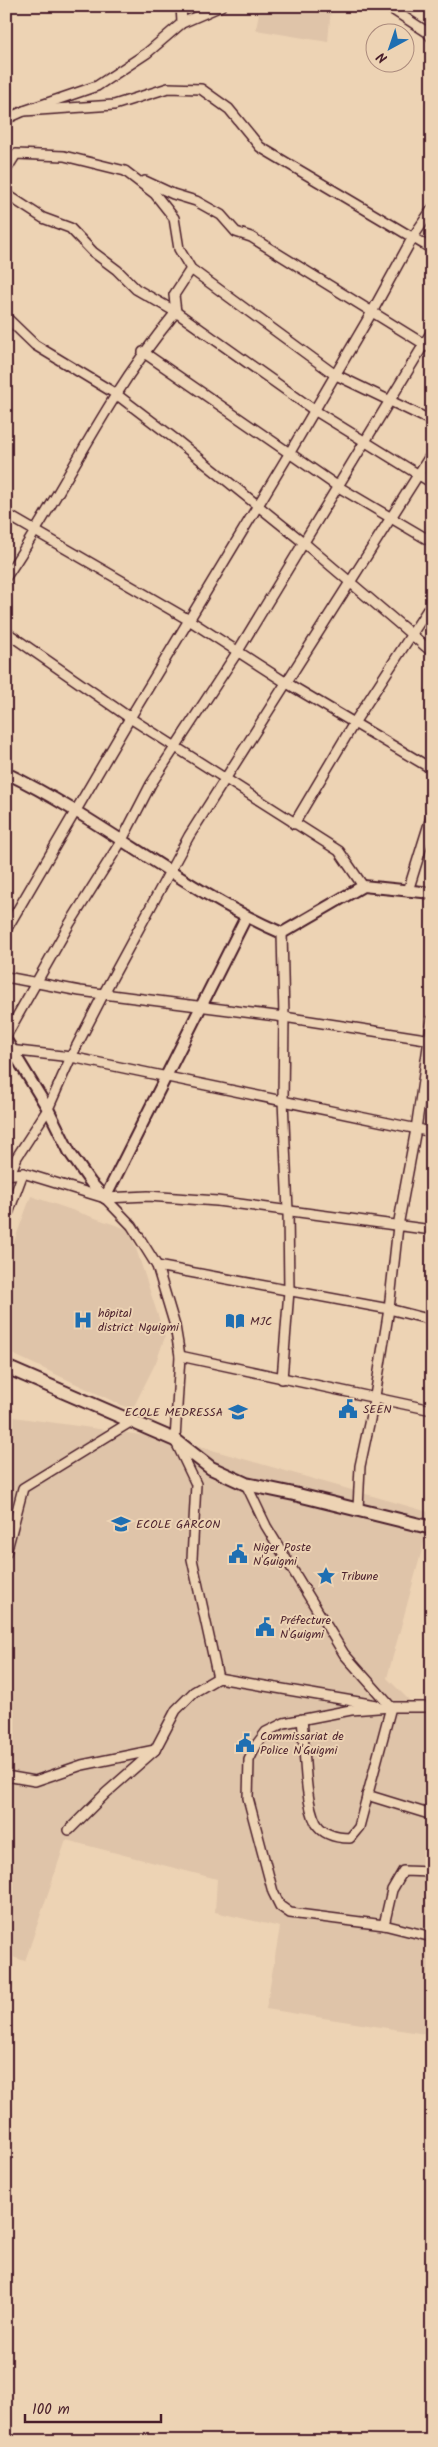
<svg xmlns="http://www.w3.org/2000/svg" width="438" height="2447" font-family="Kalam,sans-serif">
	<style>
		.built { fill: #dfc4a9 }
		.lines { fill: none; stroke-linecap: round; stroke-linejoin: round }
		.minor-casing { stroke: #4a1f2b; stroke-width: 12 }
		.tertiary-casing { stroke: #4a1f2b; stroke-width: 14 }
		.secondary-casing { stroke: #4a1f2b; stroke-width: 16 }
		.minor { stroke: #edd3b4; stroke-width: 9 }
		.tertiary { stroke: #edd3b4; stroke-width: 10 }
		.secondary { stroke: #edd3b4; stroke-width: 12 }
		.labels { text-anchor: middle; stroke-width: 4; stroke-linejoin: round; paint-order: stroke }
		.poi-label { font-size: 12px; fill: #4a1f2b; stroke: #edd3b4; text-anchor: start }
	</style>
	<rect width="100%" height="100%" fill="#edd3b4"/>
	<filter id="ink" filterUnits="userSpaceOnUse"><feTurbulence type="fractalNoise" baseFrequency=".02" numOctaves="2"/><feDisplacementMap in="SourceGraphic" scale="10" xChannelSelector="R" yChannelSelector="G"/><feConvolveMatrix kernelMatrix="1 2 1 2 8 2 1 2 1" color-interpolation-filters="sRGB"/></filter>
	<g filter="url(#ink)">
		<!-- built -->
		<g class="built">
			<path d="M 260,6 L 331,6 L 328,42 L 256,30 Z"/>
			<path d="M 31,1196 L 130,1230 L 165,1337 L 156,1362 L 132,1410 L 6,1351 L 6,1263 Z"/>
			<path d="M 6,1416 L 177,1440 L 432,1513 L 387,1678 L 419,1710 L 432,1711 L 432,2035 L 266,2009 L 280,1927 L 215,1912 L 217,1879 L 66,1840 L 25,1961 L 6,1955 Z"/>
		</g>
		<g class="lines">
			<!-- minor casing -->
			<g class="minor-casing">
				<g id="minor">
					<path d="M 181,6 L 182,23"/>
					<path d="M 387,6 L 427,32 L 432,38"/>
					<path d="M 24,111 L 114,105 L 168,88 L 201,89 L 229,109 L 260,147 L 432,249"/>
					<path d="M 6,119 L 24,111 L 97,86 L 147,53 L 182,23 L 221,6"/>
					<path d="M 6,170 L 16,154 L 64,156 L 125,171 L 155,194 L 174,218 L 179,249 L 191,269 L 334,374 L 432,421"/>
					<path d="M 145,181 L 173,194 L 196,201 L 221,215 L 236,232 L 251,237 L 432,349"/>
					<path d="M 6,194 L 43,218 L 70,228 L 93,252 L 117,270 L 136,289 L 176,312 L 314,410 L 432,483"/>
					<path d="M 6,317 L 35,345 L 116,394 L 175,439 L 303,542 L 432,652"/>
					<path d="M 143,352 L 337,486 L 432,542"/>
					<path d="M 6,514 L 189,620 L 285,682 L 432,769"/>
					<path d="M 6,577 C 46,518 78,455 116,395 C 134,366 154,339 176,312 L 174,295 L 191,269"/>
					<path d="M 6,632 L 130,718 L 339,851 L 363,886"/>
					<path d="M 294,824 L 354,723 L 432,603"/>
					<path d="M 408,891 L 432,814"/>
					<path d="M 6,930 L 130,718 L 289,454 L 372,312 L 413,237 L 432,209"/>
					<path d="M 282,933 L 284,1017 L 283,1100 L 288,1211 L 289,1291 L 282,1379"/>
					<path d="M 6,977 L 80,991 L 284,1017 L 432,1040"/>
					<path d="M 6,1036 L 70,923 L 122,840 L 151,784 L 238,651 L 432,331"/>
					<path d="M 9,1050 L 71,1057 L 432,1132"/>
					<path d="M 10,1174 L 17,1157 L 48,1109 L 71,1057 L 104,993 L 189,836 L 432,453"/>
					<path d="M 6,1175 L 23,1173 L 105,1198 L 148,1196 L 217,1201 L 432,1230"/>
					<path d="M 105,1198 L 132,1226 L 157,1266 L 175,1326 L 180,1356 L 175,1440 L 196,1484 L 192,1559 L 218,1678"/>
					<path d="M 6,1219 L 23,1173"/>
					<path d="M 157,1266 L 389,1309 L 432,1320"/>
					<path d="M 180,1356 L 432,1410"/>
					<path d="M 246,1484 L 266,1526 L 344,1654 L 391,1707 L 432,1707"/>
					<path d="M 358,1509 L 360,1466 L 375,1396 L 389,1309 L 398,1226 L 416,1129 L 432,1019"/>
					<path d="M 6,1553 L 23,1488 L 132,1421"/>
					<path d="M 302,1719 C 305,1745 304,1801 316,1823 C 323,1835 337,1838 350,1838 L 359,1827 L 391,1707"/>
					<path d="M 6,1776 L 35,1781 L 82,1765 L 155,1750"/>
					<path d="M 367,1795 L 432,1815"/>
					<path d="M 69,1830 L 106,1793 L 155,1750 L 176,1710 L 194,1692 L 218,1678 L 376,1705"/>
					<path d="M 432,1872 L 403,1871 L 392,1890 L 384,1925 L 432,1937"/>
					<path d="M 384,1925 L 290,1913 L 280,1906 L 273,1892 L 248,1798 L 249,1760 L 257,1744 L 266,1732 L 284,1723 L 351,1710 L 391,1707"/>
				</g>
			</g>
			<!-- tertiary casing -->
			<g class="tertiary-casing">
				<g id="tertiary">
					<path d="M 6,773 C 102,819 185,891 282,933 L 363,886 L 432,893"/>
					<path d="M 6,1040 L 48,1109 L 70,1153 L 91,1183 L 105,1198 L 246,917"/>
				</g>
			</g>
			<!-- secondary casing -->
			<g class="secondary-casing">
				<path id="secondary" d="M 6,1367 L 175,1440 L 211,1468 L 246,1484 L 294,1494 L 432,1528"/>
			</g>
			<!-- minor -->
			<use href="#minor" class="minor"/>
			<!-- tertiary -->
			<use href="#tertiary" class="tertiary"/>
			<!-- secondary -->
			<use href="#secondary" class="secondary"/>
		</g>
	</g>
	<!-- icons -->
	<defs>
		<g id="hospital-bare" transform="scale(1.5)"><path d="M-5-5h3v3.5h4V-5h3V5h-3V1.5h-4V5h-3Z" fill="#1f6fb2" stroke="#edd3b4" stroke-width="2.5" paint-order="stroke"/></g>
		<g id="library-bare" transform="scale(1.5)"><path d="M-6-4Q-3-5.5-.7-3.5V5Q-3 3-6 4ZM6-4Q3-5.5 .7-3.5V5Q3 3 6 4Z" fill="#1f6fb2" stroke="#edd3b4" stroke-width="2.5" paint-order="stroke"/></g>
		<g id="civic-bare" transform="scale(1.5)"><path d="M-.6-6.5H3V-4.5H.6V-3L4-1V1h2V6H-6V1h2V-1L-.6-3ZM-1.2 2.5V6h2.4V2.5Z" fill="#1f6fb2" stroke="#edd3b4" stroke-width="2.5" paint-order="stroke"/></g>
		<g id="school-bare" transform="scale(1.5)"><path d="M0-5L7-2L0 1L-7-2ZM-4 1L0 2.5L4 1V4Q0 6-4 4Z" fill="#1f6fb2" stroke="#edd3b4" stroke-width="2.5" paint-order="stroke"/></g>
		<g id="sight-bare" transform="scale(1.5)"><path d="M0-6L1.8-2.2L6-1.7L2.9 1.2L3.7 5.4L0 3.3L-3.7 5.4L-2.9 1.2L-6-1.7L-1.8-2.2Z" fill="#1f6fb2" stroke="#edd3b4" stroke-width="2.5" paint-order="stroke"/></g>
	</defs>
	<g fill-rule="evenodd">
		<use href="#hospital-bare" x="83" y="1320"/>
		<use href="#library-bare" x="235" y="1321"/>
		<use href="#civic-bare" x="348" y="1409"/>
		<use href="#school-bare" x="238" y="1412"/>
		<use href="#school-bare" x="121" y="1524"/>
		<use href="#civic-bare" x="238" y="1554"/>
		<use href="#sight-bare" x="326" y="1576"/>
		<use href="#civic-bare" x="265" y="1627"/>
		<use href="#civic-bare" x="245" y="1743"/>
	</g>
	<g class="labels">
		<!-- poi labels -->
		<g class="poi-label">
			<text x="98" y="1317">hôpital<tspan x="98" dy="14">district Nguigmi</tspan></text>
			<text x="250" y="1325">MJC</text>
			<text x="363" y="1413">SEEN</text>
			<text x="223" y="1416" text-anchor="end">ECOLE MEDRESSA</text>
			<text x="136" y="1528">ECOLE GARCON</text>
			<text x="253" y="1551">Niger Poste<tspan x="253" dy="14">N'Guigmi</tspan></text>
			<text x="341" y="1580">Tribune</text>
			<text x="280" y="1624">Préfecture<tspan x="280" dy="14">N'Guigmi</tspan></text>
			<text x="260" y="1740">Commissariat de<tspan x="260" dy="14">Police N'Guigmi</tspan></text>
		</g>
	</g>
	<!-- margin -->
	<rect width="438" height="2447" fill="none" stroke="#edd3b4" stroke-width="25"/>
	<rect x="12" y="12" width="413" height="2422" fill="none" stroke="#4a1f2b" stroke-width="2" filter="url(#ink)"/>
	<!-- north arrow -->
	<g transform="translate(390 48) rotate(220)"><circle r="24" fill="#edd3b4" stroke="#ac8b7d"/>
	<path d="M0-4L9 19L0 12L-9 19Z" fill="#1f6fb2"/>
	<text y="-8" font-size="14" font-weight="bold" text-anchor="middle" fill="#4a1f2b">N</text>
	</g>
	<!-- scale -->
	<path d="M25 2414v8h136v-8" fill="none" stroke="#4a1f2b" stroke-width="2.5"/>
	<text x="32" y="2414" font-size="15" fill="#4a1f2b" stroke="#edd3b4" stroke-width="4" paint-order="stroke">100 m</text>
</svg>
